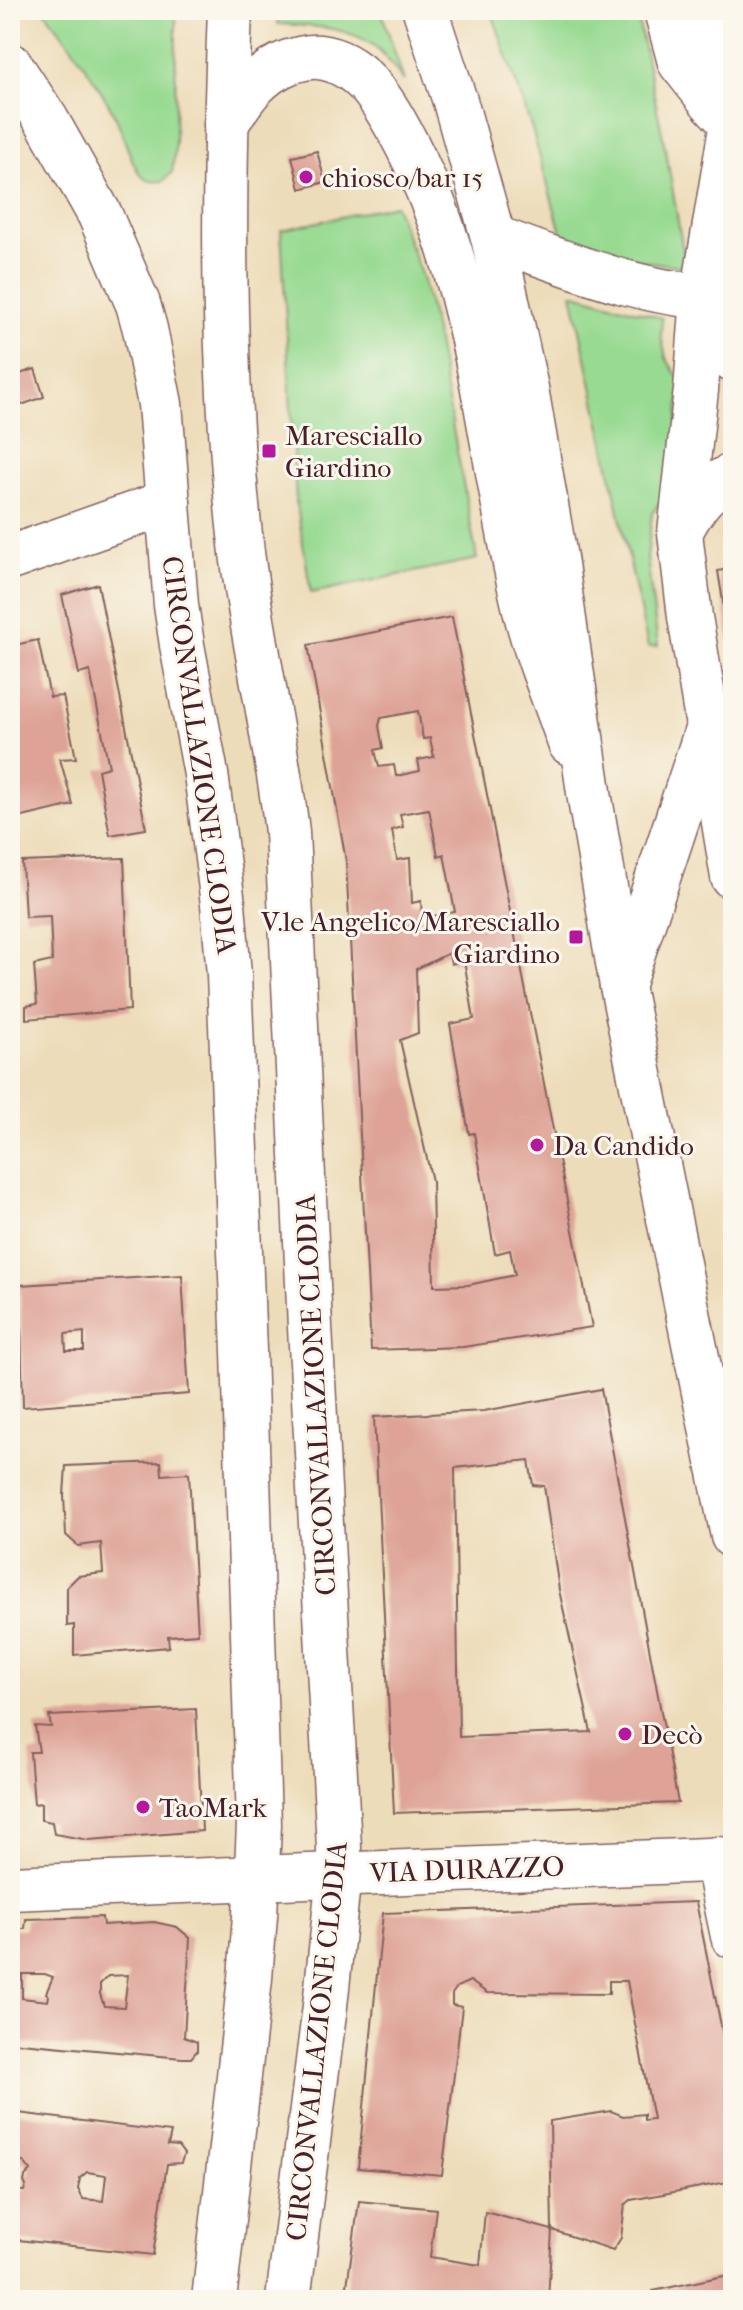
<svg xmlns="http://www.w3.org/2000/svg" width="743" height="2310" font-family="'IM FELL French Canon',serif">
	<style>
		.green { fill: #98da92; stroke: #717c5e; stroke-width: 2 }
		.building { fill: #dea296; fill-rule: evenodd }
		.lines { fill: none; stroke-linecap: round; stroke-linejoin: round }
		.minor-casing { stroke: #83615d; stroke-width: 47 }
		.tertiary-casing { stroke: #83615d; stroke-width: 47 }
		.primary-casing { stroke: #83615d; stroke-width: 47 }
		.minor { stroke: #fff; stroke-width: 44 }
		.tertiary { stroke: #fff; stroke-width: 44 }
		.primary { stroke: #fff; stroke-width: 44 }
		.poi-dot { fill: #b5179e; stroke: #fbf7ec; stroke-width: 3 }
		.labels { text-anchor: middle; stroke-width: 6; stroke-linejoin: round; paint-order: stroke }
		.poi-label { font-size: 28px; fill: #4a1f2b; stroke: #fbf7ec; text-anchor: start }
		.street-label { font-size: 28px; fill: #4a1f2b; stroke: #fbf7ec }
	</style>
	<rect width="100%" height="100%" fill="#fbf7ec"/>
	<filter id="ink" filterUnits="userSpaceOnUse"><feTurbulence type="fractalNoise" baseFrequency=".0125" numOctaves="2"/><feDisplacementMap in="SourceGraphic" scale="16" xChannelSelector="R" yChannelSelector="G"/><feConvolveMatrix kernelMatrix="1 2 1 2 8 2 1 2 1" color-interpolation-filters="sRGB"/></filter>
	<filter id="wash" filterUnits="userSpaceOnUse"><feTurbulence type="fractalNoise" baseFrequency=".006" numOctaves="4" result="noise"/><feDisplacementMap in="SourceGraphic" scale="32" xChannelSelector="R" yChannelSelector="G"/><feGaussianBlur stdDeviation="1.8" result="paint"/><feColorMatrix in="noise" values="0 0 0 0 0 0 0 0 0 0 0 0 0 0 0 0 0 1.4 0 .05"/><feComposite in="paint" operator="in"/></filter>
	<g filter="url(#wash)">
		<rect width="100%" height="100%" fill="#eddcb9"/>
		<!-- green -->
		<g class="green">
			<path d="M 44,10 L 176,10 L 175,151 L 172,172 L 163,181 C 154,182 147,182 141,175 C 131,165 123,132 116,118 C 96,79 71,44 44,10 Z"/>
			<path d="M 278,10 L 381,10 L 404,81 C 395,70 387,56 376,47 C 348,26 311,26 278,24 Z"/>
			<path d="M 491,10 L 636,10 L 666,152 L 686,267 L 566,250 L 532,129 Z"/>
			<path d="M 395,205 L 422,277 L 435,331 L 477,559 L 311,593 L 296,500 L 281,230 Z"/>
			<path d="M 572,293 L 662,318 L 661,336 L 666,358 L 681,382 L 671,490 L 652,513 L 647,558 L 658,646 L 648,647 Z"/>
		</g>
		<g id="blocks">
			<!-- building -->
			<g class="building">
				<path d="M 317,151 L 325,182 L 300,189 L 292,157 Z"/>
				<path d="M 35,369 L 44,397 L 10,409 L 10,377 Z"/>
				<path d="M 733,568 L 733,651 L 731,651 L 718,571 Z"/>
				<path d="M 98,584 L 146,829 L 110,835 L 98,770 L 109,767 L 90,671 L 79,674 L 62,595 Z"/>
				<path d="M 452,617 L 592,1327 L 463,1347 L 371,1350 L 346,861 L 308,645 ZM 418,711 L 423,739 L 430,738 L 434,757 L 418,760 L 420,771 L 396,776 L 394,765 L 379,767 L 375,750 L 383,748 L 379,726 L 381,718 ZM 429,809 L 438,856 L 444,854 L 455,912 L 422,918 L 421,901 L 412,903 L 410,858 L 397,860 L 392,830 L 403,827 L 400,814 ZM 449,953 L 451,964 L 464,960 L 474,1019 L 450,1024 L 469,1134 L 474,1133 L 495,1254 L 510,1250 L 515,1275 L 468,1285 L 434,1286 L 432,1181 L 400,1040 L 418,1033 L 416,969 Z"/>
				<path d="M 38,640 L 50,697 L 63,696 L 76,758 L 60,759 L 73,805 L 10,820 L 10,646 Z"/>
				<path d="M 124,858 L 130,1010 L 26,1019 L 26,1006 L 37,1004 L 34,965 L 52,961 L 50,916 L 25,917 L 22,862 Z"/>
				<path d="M 182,1275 L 189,1394 L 23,1407 L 20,1285 ZM 84,1332 L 84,1351 L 66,1351 L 65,1334 Z"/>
				<path d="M 601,1389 L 678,1803 L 394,1813 L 374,1417 L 484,1411 ZM 529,1460 L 533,1485 L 544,1486 L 559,1590 L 591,1732 L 459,1737 L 455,1468 Z"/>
				<path d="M 161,1462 L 162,1475 L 189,1473 L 198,1634 L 168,1636 L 169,1647 L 74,1655 L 74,1625 L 67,1626 L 67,1587 L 78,1576 L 103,1573 L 101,1543 L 78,1546 L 66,1535 L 64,1495 L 66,1466 Z"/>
				<path d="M 196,1709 L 202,1831 L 89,1840 L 54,1834 L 52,1822 L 41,1820 L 41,1803 L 34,1804 L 30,1752 L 39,1752 L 35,1726 L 51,1727 L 49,1716 Z"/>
				<path d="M 696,1902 L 733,2085 L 733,2181 L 631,2200 L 625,2205 L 621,2238 L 613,2250 L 552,2230 L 550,2121 L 611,2111 L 623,2116 L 644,2114 L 644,2120 L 653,2119 L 627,1981 L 609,1981 L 609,1994 L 487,1993 L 470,1981 L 457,1987 L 452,1994 L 452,2005 L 462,2007 L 442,2175 L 358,2168 L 383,1913 Z"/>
				<path d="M 102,1917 L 103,1925 L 154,1922 L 177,1927 L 190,1938 L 184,2037 L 197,2042 L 197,2051 L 191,2058 L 182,2058 L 10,2042 L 10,1929 L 25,1929 L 26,1919 ZM 22,1974 L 45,1974 L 53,1977 L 46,1993 L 49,1996 L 48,2001 L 22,1998 ZM 128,1975 L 124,2007 L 104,2006 L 100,1994 L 100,1984 L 108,1976 Z"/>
				<path d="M 10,2112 L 171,2132 L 168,2145 L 178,2146 L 184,2154 L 181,2163 L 167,2164 L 153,2255 L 10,2239 L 10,2190 L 24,2191 L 26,2186 L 24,2182 L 25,2177 L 31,2171 L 24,2162 L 10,2162 ZM 87,2172 L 106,2175 L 103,2201 L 83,2199 L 78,2189 L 80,2178 Z"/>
				<path d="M 359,2201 L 436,2209 L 430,2257 L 480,2265 L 485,2212 L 552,2230 L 548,2300 L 345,2300 Z"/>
				<path d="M 733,2274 L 733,2300 L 655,2300 L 653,2291 Z"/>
			</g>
		</g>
	</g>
	<g filter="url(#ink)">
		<use href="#blocks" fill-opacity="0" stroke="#83615d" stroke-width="2"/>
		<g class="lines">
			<!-- minor casing -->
			<g class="minor-casing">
				<g id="minor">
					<path d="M 666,10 L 680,62 L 711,101 L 731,122"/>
					<path d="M 710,10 L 731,122"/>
					<path d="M 733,116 L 703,297 L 696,390 L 680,533 L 690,617 L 733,877"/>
					<path d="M 226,124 C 243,97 258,74 289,62 C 299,59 309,56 319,57 C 360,62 382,99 400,132 C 480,277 487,447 524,605 C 534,650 555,699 570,743"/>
					<path d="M 493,237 C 565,263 653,300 731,297"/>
					<path d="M 733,311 L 729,339 L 733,360"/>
					<path d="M 681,530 C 694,506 707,487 733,475"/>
					<path d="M 10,558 L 168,502"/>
					<path d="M 622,986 L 707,730"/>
					<path d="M 717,1859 L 733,1936"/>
					<path d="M 10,1888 L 733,1859"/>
				</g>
			</g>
			<!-- tertiary casing -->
			<g class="tertiary-casing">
				<path id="tertiary" d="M 425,10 L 455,101 L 493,237 L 526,388 L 555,558 L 590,799 L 622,986 L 733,1536"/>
			</g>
			<!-- primary casing -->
			<g class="primary-casing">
				<g id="primary">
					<path d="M 230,10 C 223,188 221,368 241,544 C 252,641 276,736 287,832 L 310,1327 L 339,1847 L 339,1874 L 325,2006 L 288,2300"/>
					<path d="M 10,65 L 47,121 L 100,215 L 138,304 L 145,329 L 160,404 L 176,605 L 182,645 L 206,774 L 223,904 L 229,975 L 244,1351 L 259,1824 L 255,1916 L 250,1978 L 214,2300"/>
				</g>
			</g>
			<!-- minor -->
			<use href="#minor" class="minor"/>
			<!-- tertiary -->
			<use href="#tertiary" class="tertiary"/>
			<!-- primary -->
			<use href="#primary" class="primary"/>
		</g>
	</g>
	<!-- markers -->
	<g class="poi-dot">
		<circle cx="306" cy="177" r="8"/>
		<rect x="261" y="443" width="16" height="16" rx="4"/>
		<rect x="568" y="929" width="16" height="16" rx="4"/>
		<circle cx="537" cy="1145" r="8"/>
		<circle cx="625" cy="1734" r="8"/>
		<circle cx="143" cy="1807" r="8"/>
	</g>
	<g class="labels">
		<!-- poi labels -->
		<g class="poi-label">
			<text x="322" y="187">chiosco/bar 15</text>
			<text x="285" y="445">Maresciallo<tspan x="285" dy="32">Giardino</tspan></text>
			<text x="560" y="931" text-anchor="end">V.le Angelico/Maresciallo<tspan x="560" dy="32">Giardino</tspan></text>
			<text x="553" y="1155">Da Candido</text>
			<text x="641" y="1744">Decò</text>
			<text x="159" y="1817">TaoMark</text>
		</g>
		<!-- street labels -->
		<g class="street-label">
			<text transform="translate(200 755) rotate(82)" y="10">CIRCONVALLAZIONE CLODIA</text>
			<text transform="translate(315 1395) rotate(-93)" y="10">CIRCONVALLAZIONE CLODIA</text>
			<text transform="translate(467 1869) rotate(-2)" y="10">VIA DURAZZO</text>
			<text transform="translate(316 2041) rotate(-84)" y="10">CIRCONVALLAZIONE CLODIA</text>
		</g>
	</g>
	<!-- margin -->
	<rect width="743" height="2310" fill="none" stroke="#fbf7ec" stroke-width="40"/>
</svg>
